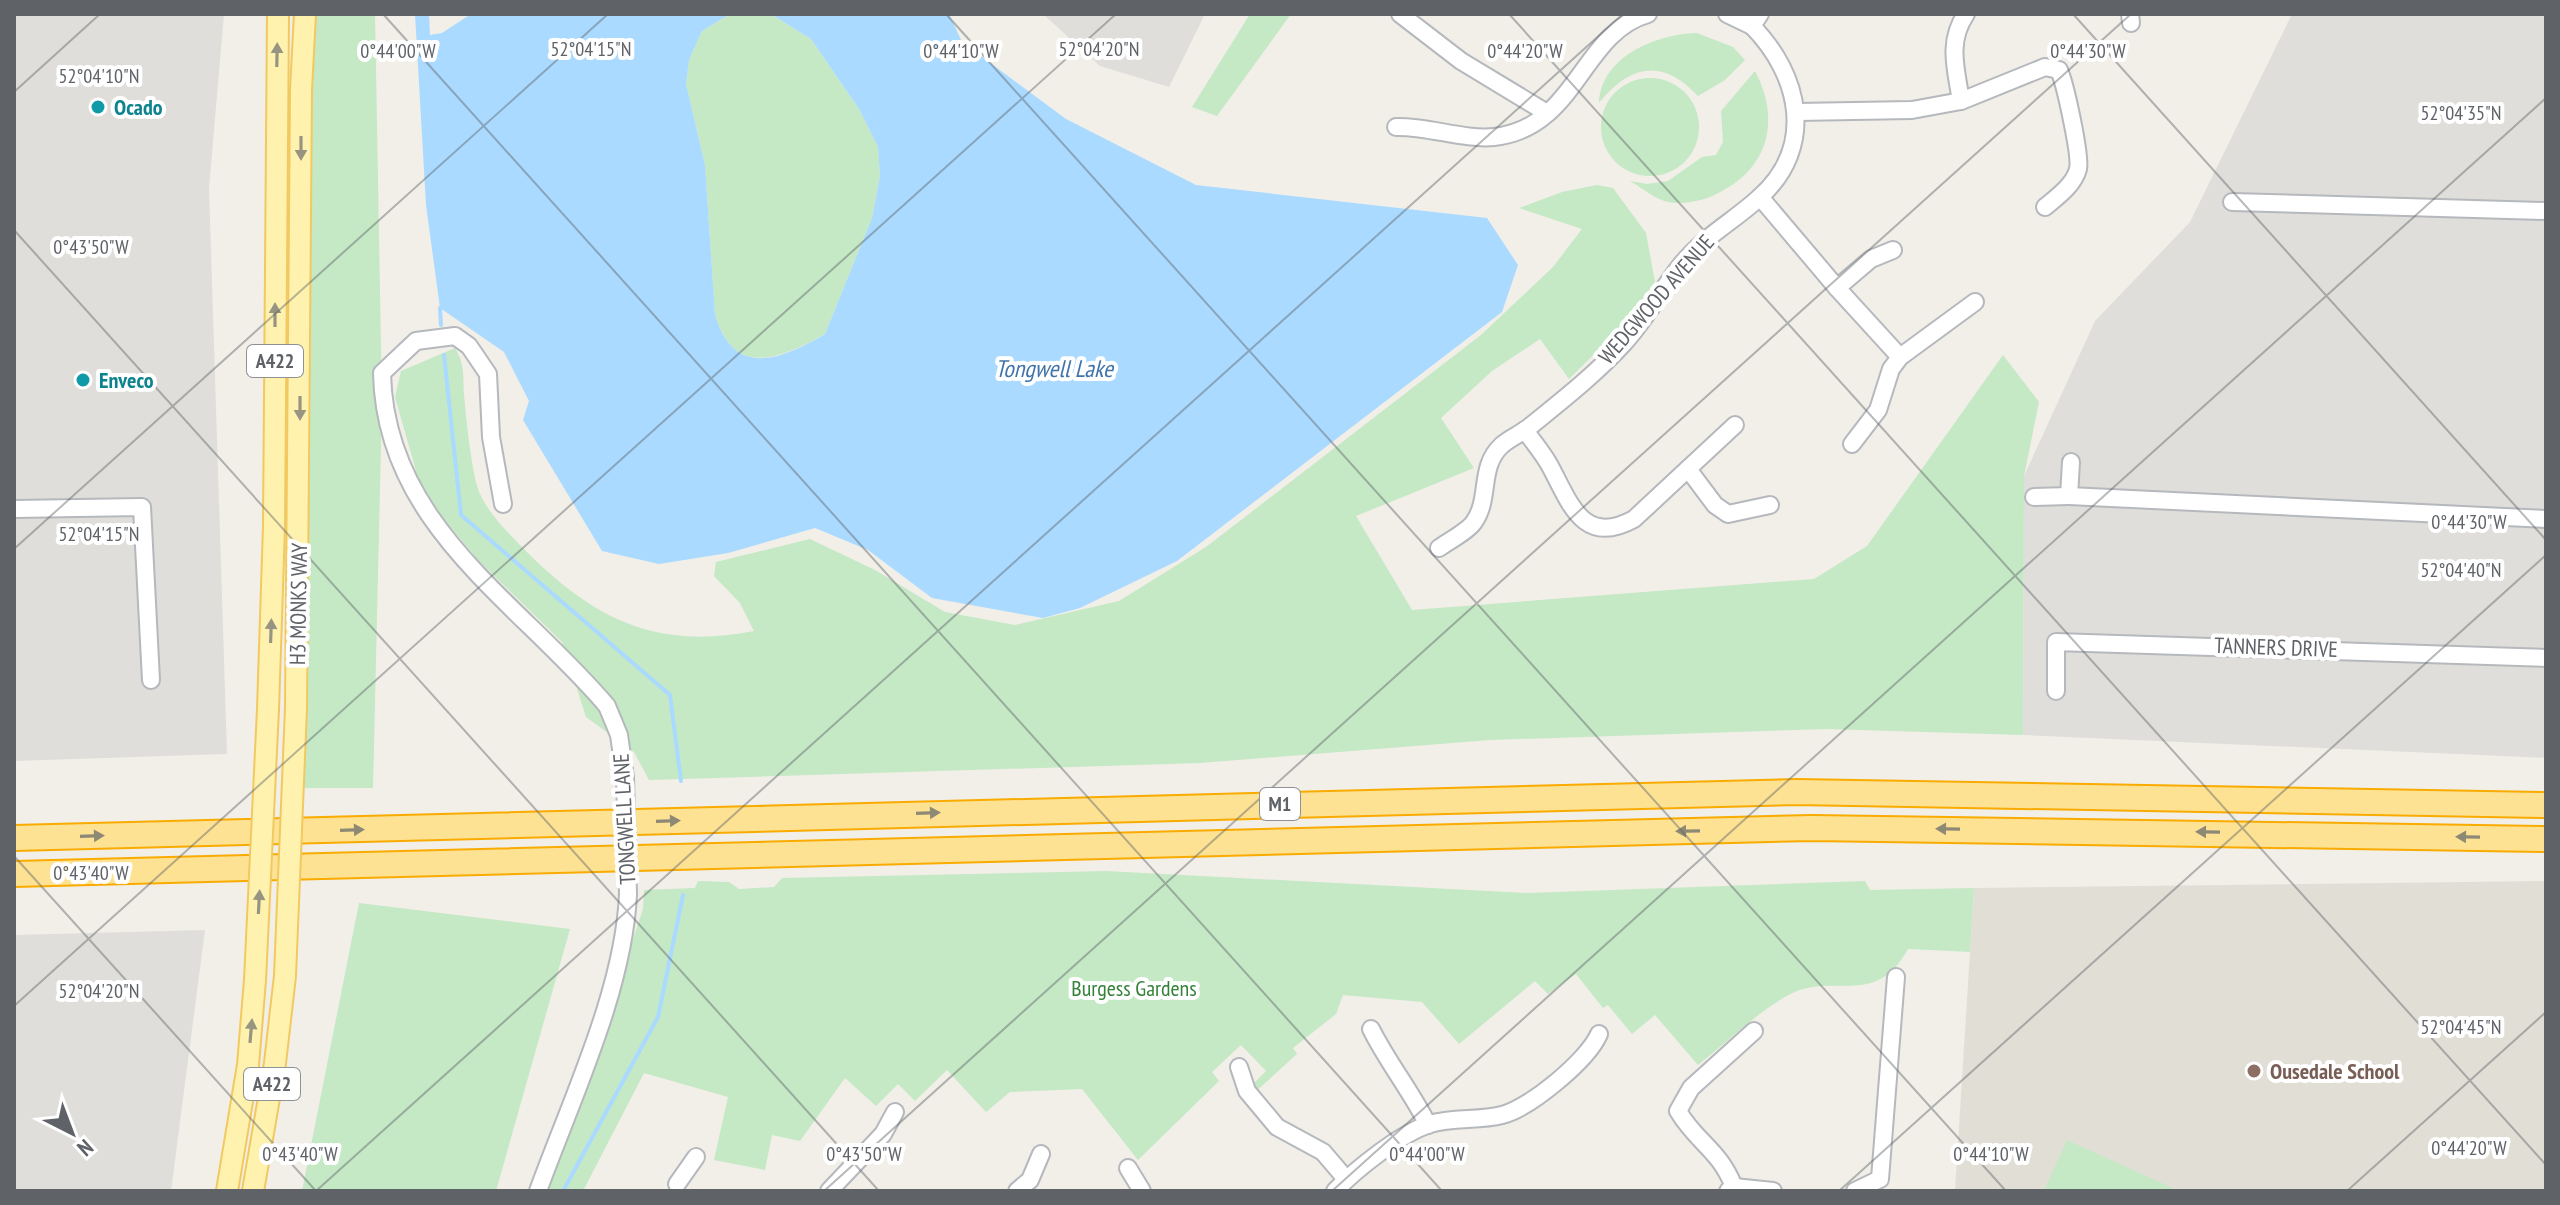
<svg xmlns="http://www.w3.org/2000/svg" width="2560" height="1205" font-family="'PT Sans Narrow',sans-serif">
	<style>
		.industrial { fill: #e0deda }
		.education { fill: #e1ded6 }
		.green { fill: #c5e8c5 }
		.water { fill: #aadaff }
		.lines { fill: none; stroke-linecap: round; stroke-linejoin: round }
		.stream { stroke: #aadaff; stroke-width: 4 }
		.minor-casing { stroke: #b5b8bc; stroke-width: 20 }
		.major-casing { stroke: #f2c960; stroke-width: 24 }
		.highway-casing { stroke: #f9ab00; stroke-width: 28 }
		.minor { stroke: #fff; stroke-width: 16 }
		.major { stroke: #fff2af; stroke-width: 20 }
		.highway { stroke: #fde293; stroke-width: 24 }
		.minor-bridge-casing { stroke: #b5b8bc; stroke-width: 20; stroke-linecap: butt }
		.major-bridge-casing { stroke: #f2c960; stroke-width: 24; stroke-linecap: butt }
		.minor-bridge { stroke: #fff; stroke-width: 16 }
		.major-bridge { stroke: #fff2af; stroke-width: 20 }
		.oneway { fill: #979581 }
		.oneway2 { fill: #8e8975 }
		.ticks { fill: none; stroke: #5f6368; stroke-width: 2; stroke-opacity: 0.45 }
		.culture-dot { fill: #0f9aa8; stroke: #fff; stroke-width: 3 }
		.education-dot { fill: #8d6e63; stroke: #fff; stroke-width: 3 }
		.labels { text-anchor: middle; stroke-width: 8; stroke-linejoin: round; paint-order: stroke }
		.shield { fill: #fff; stroke: #8f9295; stroke-width: 2 }
		.shield-label { font-size: 20px; font-weight: bold; fill: #5f6368 }
		.culture-label { font-size: 22px; font-weight: bold; fill: #0d838f; stroke: #fff; text-anchor: start }
		.street-label { font-size: 22px; fill: #5f6368; stroke: #fff }
		.park-label { font-size: 22px; fill: #348238; stroke: #fff }
		.education-label { font-size: 22px; font-weight: bold; fill: #785e54; stroke: #fff; text-anchor: start }
		.water-label { font-size: 24px; font-style: italic; fill: #4174aa; stroke: #fff }
		.ticks-label { font-size: 20px; text-anchor: middle; fill: #5f6368; stroke: #fff; stroke-width: 8; stroke-linejoin: round; paint-order: stroke }
	</style>
	<rect width="100%" height="100%" fill="#f1efe8"/>
	<!-- industrial -->
	<g class="industrial">
		<path d="M 14,14 L 224,14 L 209,188 L 227,754 L 14,761 Z"/>
		<path d="M 1043,14 L 1205,14 L 1169,87 L 1100,66 Z"/>
		<path d="M 2292,14 L 2546,14 L 2546,758 L 2023,735 L 2024,476 L 2095,321 L 2190,222 Z"/>
		<path d="M 205,930 L 171,1191 L 14,1191 L 14,935 Z"/>
	</g>
	<!-- education -->
	<path class="education" d="M 2546,881 L 2546,1191 L 1955,1191 L 1974,888 Z"/>
	<!-- green -->
	<g class="green">
		<path d="M 305,14 L 375,14 L 382,402 L 373,788 L 293,788 Z"/>
		<path d="M 730,14 L 771,14 L 811,39 L 859,109 L 878,147 L 880,176 L 872,218 L 825,334 C 780,359 733,379 715,314 L 705,165 L 686,84 L 689,60 L 702,31 Z"/>
		<path d="M 1250,14 L 1291,14 L 1217,116 L 1192,107 Z"/>
		<path d="M 1697,33 L 1733,47 L 1745,60 L 1725,80 L 1698,96 C 1663,58 1630,64 1599,103 C 1601,56 1657,34 1697,33 Z"/>
		<path d="M 1755,71 C 1780,118 1770,166 1722,191 C 1707,200 1686,205 1668,202 C 1655,199 1642,188 1630,181 L 1647,184 L 1668,181 L 1702,157 L 1716,155 L 1723,142 L 1721,111 Z"/>
		<circle cx="1650" cy="127" r="49"/>
		<path d="M 1597,185 L 1613,188 L 1646,233 L 1655,282 L 1638,311 L 1569,379 L 1540,339 L 1492,371 L 1441,418 L 1474,468 L 1356,516 L 1412,610 L 1814,579 L 1867,546 L 2003,355 L 2039,402 L 2024,476 L 2023,735 L 1827,729 L 1490,740 L 1200,763 L 649,780 L 634,752 L 586,717 L 562,642 L 479,561 L 441,516 L 418,478 L 395,397 L 401,371 L 455,348 C 465,364 463,377 464,395 C 466,418 471,464 477,486 C 483,507 505,530 520,545 C 590,617 653,651 754,631 L 740,603 L 714,576 L 716,562 L 810,539 L 875,570 L 945,612 L 1015,625 L 1119,601 L 1206,547 L 1481,335 L 1553,267 L 1582,229 L 1519,208 L 1562,192 Z"/>
		<path d="M 1106,871 L 1528,893 L 1865,881 L 1870,890 L 1974,888 L 1970,952 L 1908,949 C 1873,1012 1832,968 1785,997 C 1754,1015 1726,1043 1698,1065 L 1655,1015 L 1632,1034 L 1608,1005 L 1603,1008 L 1576,974 L 1548,994 L 1535,981 L 1459,1044 L 1422,1002 L 1343,995 L 1336,1014 L 1293,1048 L 1297,1054 L 1254,1093 L 1254,1083 L 1266,1071 L 1241,1045 L 1212,1072 L 1219,1081 L 1138,1160 L 1082,1089 L 1010,1092 L 986,1112 L 947,1070 L 915,1101 L 898,1084 L 876,1106 L 845,1078 L 800,1141 L 772,1135 L 765,1170 L 714,1160 L 728,1097 L 644,1073 L 583,1191 L 548,1191 L 643,909 L 644,890 L 695,888 L 698,881 L 729,882 L 739,889 L 774,887 L 782,878 Z"/>
		<path d="M 359,903 L 570,929 L 496,1191 L 302,1191 Z"/>
		<path d="M 2067,1140 L 2179,1191 L 2044,1191 Z"/>
	</g>
	<!-- water -->
	<path class="water" d="M 415,14 L 429,14 L 430,35 L 442,33 L 471,14 L 730,14 L 702,31 L 689,60 L 686,84 L 705,165 L 715,314 C 733,379 781,360 825,334 L 872,218 L 880,176 L 878,147 L 859,109 L 811,39 L 771,14 L 949,14 L 962,42 L 1066,119 L 1196,185 L 1487,218 L 1518,265 L 1502,312 L 1177,561 L 1080,608 L 1043,618 L 932,598 L 868,550 L 815,528 L 728,553 L 659,564 L 602,551 L 523,420 L 529,401 L 504,352 L 440,308 L 426,205 Z"/>
	<g class="lines">
		<!-- stream -->
		<g class="stream">
			<path d="M 440,308 L 441,325"/>
			<path d="M 444,355 L 461,515 L 670,695 L 681,781"/>
			<path d="M 563,1191 L 658,1017 L 683,895"/>
		</g>
		<!-- minor casing -->
		<g class="minor-casing">
			<g id="minor">
				<path d="M 1400,14 L 1461,61 L 1547,113"/>
				<path d="M 1727,14 L 1752,26 L 1760,14"/>
				<path d="M 1966,14 C 1947,42 1956,69 1961,101 L 2045,67 L 2059,70 C 2065,83 2081,156 2078,169 C 2074,185 2057,197 2045,207"/>
				<path d="M 2130,14 L 2131,23"/>
				<path d="M 1797,112 L 1912,110 L 1961,101"/>
				<path d="M 1396,127 C 1428,126 1463,140 1494,137 C 1577,128 1581,33 1648,14"/>
				<path d="M 1760,197 L 1837,288"/>
				<path d="M 2232,202 L 2546,211"/>
				<path d="M 1900,357 L 1975,302"/>
				<path d="M 1525,430 C 1533,442 1543,453 1550,466 C 1570,503 1583,547 1634,519 L 1735,425"/>
				<path d="M 1852,444 L 1878,410 L 1891,369 L 1900,357 L 1837,288 L 1871,259 L 1893,250"/>
				<path d="M 2071,462 L 2069,496 L 2546,519"/>
				<path d="M 1688,469 L 1715,505 L 1728,514 L 1770,505"/>
				<path d="M 2034,497 L 2069,496"/>
				<path d="M 503,504 L 491,437 L 488,374 L 469,346 L 455,336 L 416,341 L 382,373 C 385,525 518,601 607,706 L 619,735 L 625,777"/>
				<path d="M 14,509 L 142,507 L 151,680"/>
				<path d="M 1439,548 C 1450,540 1467,532 1474,522 C 1491,498 1478,467 1502,445 C 1510,438 1520,434 1528,428 C 1560,402 1596,374 1624,343 C 1646,319 1661,290 1681,265 C 1703,237 1734,221 1760,197 C 1816,146 1800,75 1752,26"/>
				<path d="M 2056,691 L 2056,642 L 2546,658"/>
				<path d="M 1371,1029 C 1388,1063 1411,1091 1428,1125"/>
				<path d="M 1239,1067 L 1247,1091 L 1277,1127 L 1323,1152 L 1346,1179"/>
				<path d="M 1128,1168 L 1142,1191"/>
				<path d="M 677,1184 L 696,1157"/>
				<path d="M 1734,1187 C 1719,1149 1697,1143 1678,1111 L 1691,1088 L 1754,1031"/>
				<path d="M 538,1191 C 571,1100 624,990 628,894"/>
				<path d="M 829,1191 L 883,1134 L 895,1112"/>
				<path d="M 1017,1191 L 1030,1180 L 1041,1154"/>
				<path d="M 1335,1191 C 1355,1170 1401,1133 1430,1124 C 1453,1117 1479,1121 1502,1115 C 1530,1108 1588,1060 1599,1034"/>
				<path d="M 1728,1191 L 1734,1187 L 1773,1191"/>
				<path d="M 1855,1191 L 1880,1179 L 1896,977"/>
			</g>
		</g>
		<!-- major casing -->
		<g class="major-casing">
			<g id="major">
				<path d="M 296,708 L 301,90 L 305,14"/>
				<path d="M 268,709 L 274,526 L 278,14"/>
				<path d="M 227,1191 L 248,1065 L 255,980"/>
				<path d="M 253,1191 L 275,1063 L 285,976"/>
			</g>
		</g>
		<!-- highway casing -->
		<g class="highway-casing">
			<g id="highway">
				<path d="M 14,838 L 1796,792 L 2546,805"/>
				<path d="M 14,874 L 1812,828 L 2546,839"/>
			</g>
		</g>
		<!-- minor -->
		<use href="#minor" class="minor"/>
		<!-- major -->
		<use href="#major" class="major"/>
		<!-- highway -->
		<use href="#highway" class="highway"/>
		<!-- minor-bridge casing -->
		<g class="minor-bridge-casing">
			<path id="minor-bridge" d="M 625,777 L 628,894"/>
		</g>
		<!-- major-bridge casing -->
		<g class="major-bridge-casing">
			<g id="major-bridge">
				<path d="M 285,976 L 296,708"/>
				<path d="M 255,980 L 268,709"/>
			</g>
		</g>
		<!-- minor-bridge -->
		<use href="#minor-bridge" class="minor-bridge"/>
		<!-- major-bridge -->
		<use href="#major-bridge" class="major-bridge"/>
	</g>
	<!-- one-way arrows -->
	<defs><path id="oneway-solid" d="M-6-.8H1V-3.2L6.5 0L1 3.2V.8H-6Z" transform="scale(2)"/></defs>
	<g class="oneway">
		<use href="#oneway-solid" transform="translate(277 55) rotate(-89)"/>
		<use href="#oneway-solid" transform="translate(301 148) rotate(90)"/>
		<use href="#oneway-solid" transform="translate(275 315) rotate(-90)"/>
		<use href="#oneway-solid" transform="translate(300 408) rotate(90)"/>
		<use href="#oneway-solid" transform="translate(271 631) rotate(-88)"/>
		<use href="#oneway-solid" transform="translate(259 902) rotate(-87)"/>
		<use href="#oneway-solid" transform="translate(251 1031) rotate(-85)"/>
	</g>
	<g class="oneway2">
		<use href="#oneway-solid" transform="translate(928 813) rotate(-2)"/>
		<use href="#oneway-solid" transform="translate(668 821) rotate(-2)"/>
		<use href="#oneway-solid" transform="translate(1948 829) rotate(-179)"/>
		<use href="#oneway-solid" transform="translate(352 830) rotate(-2)"/>
		<use href="#oneway-solid" transform="translate(1688 831) rotate(179)"/>
		<use href="#oneway-solid" transform="translate(2208 832) rotate(-179)"/>
		<use href="#oneway-solid" transform="translate(92 836) rotate(-2)"/>
		<use href="#oneway-solid" transform="translate(2468 837) rotate(-179)"/>
	</g>
	<!-- ticks -->
	<path class="ticks" d="M 383,14 L 1442,1191M 946,14 L 2006,1191M 1509,14 L 2546,1165M 2073,14 L 2546,540M 14,92 L 100,14M 14,230 L 879,1191M 14,549 L 608,14M 14,856 L 316,1191M 14,1006 L 1116,14M 316,1191 L 1623,14M 824,1191 L 2131,14M 1332,1191 L 2546,98M 1839,1191 L 2546,555M 2347,1191 L 2546,1012"/>
	<!-- markers -->
	<g class="culture-dot">
		<circle cx="98" cy="107" r="8"/>
		<circle cx="83" cy="380" r="8"/>
	</g>
	<circle class="education-dot" cx="2254" cy="1071" r="8"/>
	<g class="labels">
		<!-- shield labels -->
		<g class="shield">
			<rect x="247" y="345" width="56" height="32" rx="6"/>
			<rect x="1260" y="788" width="40" height="32" rx="6"/>
			<rect x="244" y="1068" width="56" height="32" rx="6"/>
		</g>
		<g class="shield-label">
			<text x="275" y="368">A422</text>
			<text x="1280" y="811">M1</text>
			<text x="272" y="1091">A422</text>
		</g>
		<!-- culture labels -->
		<g class="culture-label">
			<text x="114" y="115">Ocado</text>
			<text x="99" y="388">Enveco</text>
		</g>
		<!-- street labels -->
		<g class="street-label">
			<text transform="translate(1656 299) rotate(-49)" y="8">WEDGWOOD AVENUE</text>
			<text transform="translate(298 604) rotate(-89)" y="8">H3 MONKS WAY</text>
			<text transform="translate(2276 647) rotate(2)" y="8">TANNERS DRIVE</text>
			<text transform="translate(624 819) rotate(-93)" y="8">TONGWELL LANE</text>
		</g>
		<!-- park labels -->
		<g class="park-label">
			<text x="1134" y="996">Burgess Gardens</text>
		</g>
		<!-- education labels -->
		<g class="education-label">
			<text x="2270" y="1079">Ousedale School</text>
		</g>
		<!-- water labels -->
		<g class="water-label">
			<text x="1054" y="377">Tongwell Lake</text>
		</g>
	</g>
	<g class="ticks-label">
		<text x="591" y="56">52°04'15"N</text>
		<text x="1099" y="56">52°04'20"N</text>
		<text x="398" y="58">0°44'00"W</text>
		<text x="961" y="58">0°44'10"W</text>
		<text x="1525" y="58">0°44'20"W</text>
		<text x="2088" y="58">0°44'30"W</text>
		<text x="99" y="83">52°04'10"N</text>
		<text x="2461" y="120">52°04'35"N</text>
		<text x="91" y="254">0°43'50"W</text>
		<text x="2469" y="529">0°44'30"W</text>
		<text x="99" y="541">52°04'15"N</text>
		<text x="2461" y="577">52°04'40"N</text>
		<text x="91" y="880">0°43'40"W</text>
		<text x="99" y="998">52°04'20"N</text>
		<text x="2461" y="1034">52°04'45"N</text>
		<text x="2469" y="1155">0°44'20"W</text>
		<text x="300" y="1161">0°43'40"W</text>
		<text x="864" y="1161">0°43'50"W</text>
		<text x="1427" y="1161">0°44'00"W</text>
		<text x="1991" y="1161">0°44'10"W</text>
	</g>
	<!-- border -->
	<rect width="2560" height="1205" fill="none" stroke="#5f6368" stroke-width="32"/>
	<!-- north arrow -->
	<g transform="translate(72 1133) rotate(138)" stroke="#ffffff" stroke-width="6" paint-order="stroke">
	<path d="M0-6L14 30L0 20L-14 30Z" fill="#5f6368"/>
	<text y="-12" font-size="22" font-weight="bold" text-anchor="middle" fill="#5f6368">N</text>
	</g>
</svg>
